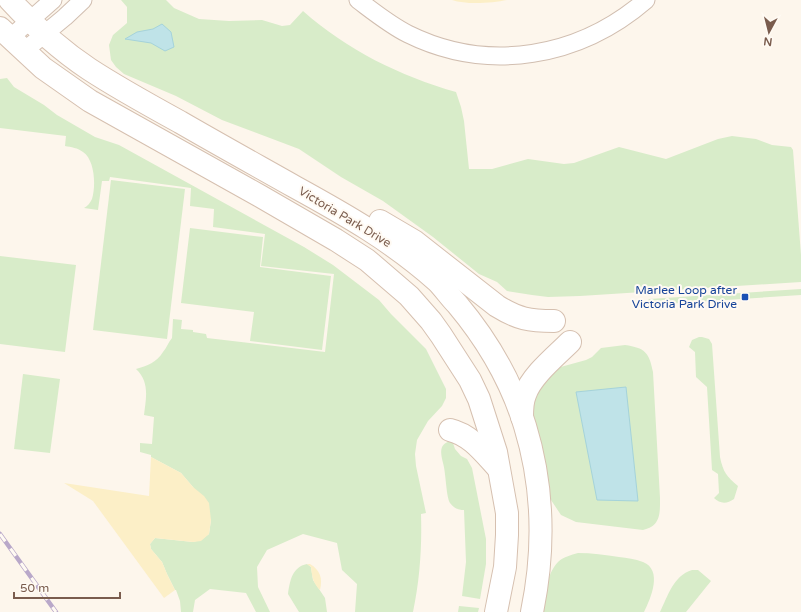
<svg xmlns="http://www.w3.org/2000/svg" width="801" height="612" font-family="'Varela Round',sans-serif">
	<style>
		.green { fill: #d8ecc9 }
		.sand { fill: #fcefc7 }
		.water { fill: #bfe3e8; stroke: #a5d3da }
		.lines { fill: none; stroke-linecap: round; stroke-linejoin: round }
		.street-casing { stroke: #d1beb0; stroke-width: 19 }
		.secondary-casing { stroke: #d6c0b0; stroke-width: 24 }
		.street { stroke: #fff; stroke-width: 17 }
		.secondary { stroke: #fff; stroke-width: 22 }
		.rail-casing { stroke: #b9a8c9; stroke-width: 4.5 }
		.rail { stroke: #fffaf3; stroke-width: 3; stroke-dasharray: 9; stroke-linecap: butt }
		.transit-dot { fill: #1a4fb4; stroke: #fffaf3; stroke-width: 1.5 }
		.labels { text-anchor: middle; stroke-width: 4; stroke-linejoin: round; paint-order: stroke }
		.street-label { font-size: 12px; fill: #7a5c4d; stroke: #fffaf3 }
		.transit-label { font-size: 12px; fill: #164399; stroke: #fffaf3; text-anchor: end }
	</style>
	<rect width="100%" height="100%" fill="#fdf6ec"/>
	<!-- green -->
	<g class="green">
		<path d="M 121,0 L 166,0 L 174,8 L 199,19 L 229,21 L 262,20 L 282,26 L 290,25 L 303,11 C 347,50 400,76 456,92 L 461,107 L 464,121 L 469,169 L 492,169 L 528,159 L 564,164 L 574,163 L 619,147 L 666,159 L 718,139 L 732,136 L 756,139 L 772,145 L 791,147 L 793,150 L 801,255 L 801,282 L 580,296 L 548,297 L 532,295 L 507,291 L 497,282 L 479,274 L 433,237 L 383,201 L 341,177 L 299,149 L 222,120 L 176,96 L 124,74 L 116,67 L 111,60 L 109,45 L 113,35 L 127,23 L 127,7 Z"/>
		<path d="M 7,78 L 14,87 L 44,105 L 57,115 L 95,137 L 119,145 L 304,247 L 333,265 L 379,300 L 391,314 L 426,349 L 446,389 L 446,398 L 442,406 L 428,421 L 417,440 L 415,454 L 416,466 L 426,513 L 421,514 C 422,547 420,579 413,612 L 355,612 L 357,584 L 342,570 L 337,543 L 303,534 L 267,550 L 257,567 L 258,587 L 270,612 L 256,612 L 246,593 L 210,589 L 195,600 L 193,612 L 181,612 L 180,601 L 176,590 L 175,590 L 167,574 L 162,562 L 151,549 L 150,544 L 155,538 L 193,542 L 201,540 L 209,534 L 211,520 L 193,487 L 181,473 L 151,457 L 151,455 L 140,452 L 140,443 L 152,444 L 154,417 L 144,415 C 146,398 150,382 136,369 C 147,366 157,362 163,352 C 167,347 168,343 172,338 L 173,319 L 182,320 L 181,329 L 193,330 L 193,332 L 206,334 L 207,338 L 325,352 L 334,274 L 261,266 L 265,234 L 213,227 L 214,209 L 190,206 L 191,188 L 110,177 L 109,181 L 102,181 L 98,210 L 84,208 C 88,206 90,203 92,199 C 96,186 95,160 83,152 C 78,148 71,147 65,146 L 66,136 L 0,128 L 0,79 Z"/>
		<path d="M 111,180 L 185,189 L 167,339 L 93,330 Z"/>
		<path d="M 190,228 L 263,237 L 260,267 L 331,276 L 322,350 L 250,341 L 254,312 L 181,303 Z"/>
		<path d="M 0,256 L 76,265 L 65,352 L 0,344 Z"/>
		<path d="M 801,289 L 801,295 L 650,305 L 648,305 L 647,302 L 649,299 Z"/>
		<path d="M 699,337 L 702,337 L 709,339 L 712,344 L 720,457 C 723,472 727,477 738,486 L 734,499 C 727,504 720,504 714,498 L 719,493 L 718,474 L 712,470 L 707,387 L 696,377 L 695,352 L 689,347 L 692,340 Z"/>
		<path d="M 625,345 C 645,348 649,352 653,372 L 660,498 C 660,513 661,526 643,530 L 576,522 L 561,515 L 551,500 L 549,492 L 530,414 L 531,398 L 557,368 L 586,360 L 592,357 L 601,348 Z"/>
		<path d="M 23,374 L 60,379 L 50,453 L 14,449 Z"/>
		<path d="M 452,440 L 455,449 L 461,456 L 467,459 L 472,468 L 486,539 L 486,564 L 480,599 L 462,596 L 466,562 L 464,510 C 458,510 454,508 450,503 C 446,496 446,473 443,463 C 442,458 440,452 442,447 C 444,443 448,442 452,440 Z"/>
		<path d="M 578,553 C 592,553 605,555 619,557 C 627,558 635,559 643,562 C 663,570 651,598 644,612 L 541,612 C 544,597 547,573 558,562 C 563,557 571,555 578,553 Z"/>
		<path d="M 307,564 L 311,567 L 313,580 L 325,598 L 327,612 L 299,612 L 288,594 C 290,581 292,567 307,564 Z"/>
		<path d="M 692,570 L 698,570 L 711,581 L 686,612 L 660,612 C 668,596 673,576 692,570 Z"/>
		<path d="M 459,606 L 479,608 L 478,612 L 458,612 Z"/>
	</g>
	<!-- sand -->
	<g class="sand">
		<path d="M 452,0 L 507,0 C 492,3 467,5 452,0 Z"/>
		<path d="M 151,457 L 181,473 L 193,487 L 204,496 L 209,503 L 211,520 L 209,534 L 201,541 L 193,542 L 155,538 L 150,544 L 151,549 L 162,562 L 167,574 L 175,590 L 164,598 L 93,501 L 64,483 L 149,496 Z"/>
		<path d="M 307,564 L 310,564 C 320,570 323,578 320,590 C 313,583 312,577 311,567 Z"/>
	</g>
	<!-- water -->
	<g class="water">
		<path d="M 162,24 L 171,32 L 174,47 L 165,51 L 151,43 L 125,39 L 137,32 L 153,29 Z"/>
		<path d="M 626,387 L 638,501 L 597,500 L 576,392 Z"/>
	</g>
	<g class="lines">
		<!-- street casing -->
		<g class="street-casing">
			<g id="street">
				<path d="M 358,0 C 374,12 390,25 408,34 C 489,74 580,57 646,0"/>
				<path d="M 10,38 L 53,0"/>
				<path d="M 24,51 L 65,17 L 83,0"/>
			</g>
		</g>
		<!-- secondary casing -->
		<g class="secondary-casing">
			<g id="secondary">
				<path d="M 10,0 C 34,26 59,49 89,69 C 118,88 149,105 180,122 C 218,144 256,165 295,187 C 346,215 392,241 437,281 C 444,288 450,297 457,304 C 488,341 511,380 525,426 C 544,488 545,549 532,612"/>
				<path d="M 0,28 L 43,68 L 90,101 L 260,196 L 336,240 L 367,260 L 409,296 L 431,321 L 441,335 L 470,380 L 479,399 L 496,452 L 507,513 L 507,535 L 505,567 L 496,612"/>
				<path d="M 380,221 L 414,241 L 497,306 C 518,319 529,321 554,321"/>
				<path d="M 522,417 C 522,409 522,402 525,395 C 531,376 556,356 570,342"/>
				<path d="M 450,430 C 471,435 484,453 498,468"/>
			</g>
		</g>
		<!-- street -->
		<use href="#street" class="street"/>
		<!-- secondary -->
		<use href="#secondary" class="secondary"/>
		<!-- rail casing -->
		<g class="rail-casing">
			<path id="rail" d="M 0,534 L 56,612"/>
		</g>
		<!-- rail -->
		<use href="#rail" class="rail"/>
	</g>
	<!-- markers -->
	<rect class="transit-dot" x="741" y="293" width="8" height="8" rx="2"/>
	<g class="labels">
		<!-- street labels -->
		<g class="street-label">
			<text transform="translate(345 217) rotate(31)" y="4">Victoria Park Drive</text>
		</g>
		<!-- transit labels -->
		<g class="transit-label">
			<text x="737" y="294">Marlee Loop after<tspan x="737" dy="14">Victoria Park Drive</tspan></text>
		</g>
	</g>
	<!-- north arrow -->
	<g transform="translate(769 32) rotate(187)" stroke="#fffaf3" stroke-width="3" paint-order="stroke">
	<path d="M0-3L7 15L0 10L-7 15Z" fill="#7a5c4d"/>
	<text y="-6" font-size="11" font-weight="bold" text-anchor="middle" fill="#7a5c4d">N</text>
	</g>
	<!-- scale -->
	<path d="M14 592v6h106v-6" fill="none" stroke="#7a5c4d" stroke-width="2"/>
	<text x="20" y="592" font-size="12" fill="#7a5c4d" stroke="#fffaf3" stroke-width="3" paint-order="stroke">50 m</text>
</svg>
